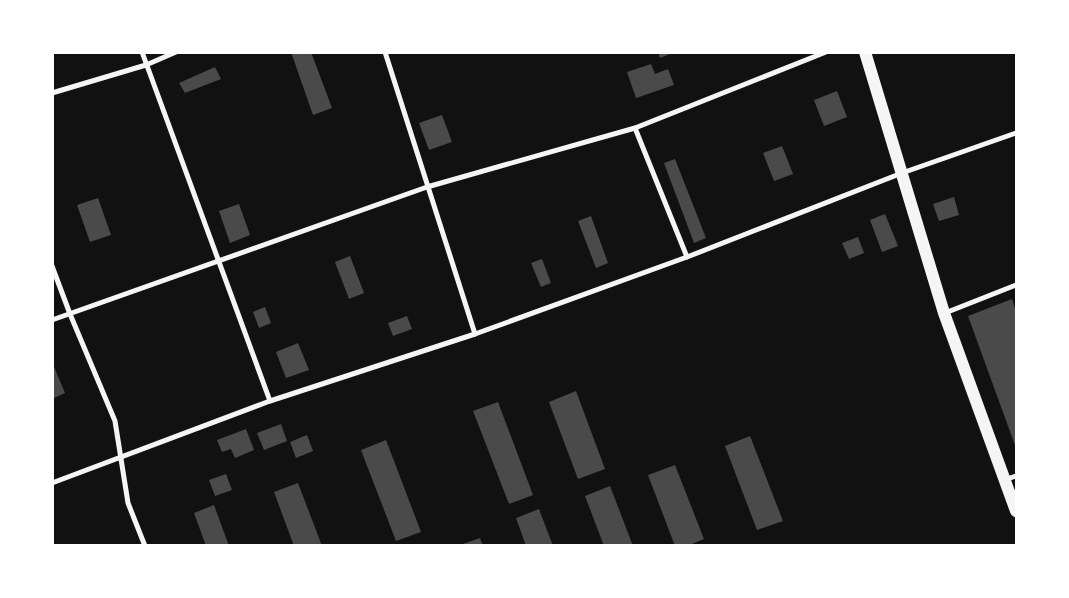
<svg xmlns="http://www.w3.org/2000/svg" width="1069" height="598" font-family="'Work Sans',sans-serif">
	<style>
		.building { fill: #4a4a4a }
		.lines { fill: none; stroke-linecap: round; stroke-linejoin: round }
		.minor { stroke: #f5f5f5; stroke-width: 5 }
		.primary { stroke: #f5f5f5; stroke-width: 12 }
	</style>
	<rect width="100%" height="100%" fill="#111"/>
	<!-- building -->
	<g class="building">
		<path d="M 291,52 L 311,52 L 332,108 L 313,115 Z"/>
		<path d="M 658,52 L 669,52 L 670,54 L 660,58 Z"/>
		<path d="M 651,64 L 655,74 L 668,69 L 674,85 L 636,98 L 627,72 Z"/>
		<path d="M 215,67 L 221,79 L 185,93 L 179,83 Z"/>
		<path d="M 837,91 L 847,117 L 824,126 L 814,100 Z"/>
		<path d="M 442,115 L 452,142 L 429,150 L 419,123 Z"/>
		<path d="M 782,146 L 793,174 L 774,181 L 763,153 Z"/>
		<path d="M 675,159 L 706,238 L 694,243 L 664,163 Z"/>
		<path d="M 954,197 L 959,215 L 939,221 L 933,204 Z"/>
		<path d="M 98,198 L 111,235 L 90,242 L 77,205 Z"/>
		<path d="M 239,204 L 250,235 L 230,243 L 219,211 Z"/>
		<path d="M 885,214 L 898,246 L 882,252 L 870,220 Z"/>
		<path d="M 591,216 L 608,263 L 596,268 L 578,221 Z"/>
		<path d="M 858,237 L 864,253 L 849,259 L 842,243 Z"/>
		<path d="M 350,256 L 364,293 L 349,299 L 335,262 Z"/>
		<path d="M 542,259 L 551,283 L 541,287 L 531,263 Z"/>
		<path d="M 1012,299 L 1016,312 L 1016,448 L 968,316 Z"/>
		<path d="M 265,307 L 271,323 L 259,328 L 253,312 Z"/>
		<path d="M 407,316 L 412,329 L 393,336 L 388,323 Z"/>
		<path d="M 298,343 L 309,370 L 286,378 L 276,352 Z"/>
		<path d="M 52,362 L 65,393 L 54,398 L 52,393 Z"/>
		<path d="M 576,391 L 605,469 L 578,479 L 549,402 Z"/>
		<path d="M 498,402 L 533,495 L 509,504 L 473,411 Z"/>
		<path d="M 281,424 L 287,441 L 264,450 L 257,433 Z"/>
		<path d="M 246,429 L 254,450 L 235,458 L 231,449 L 222,452 L 217,440 Z"/>
		<path d="M 307,435 L 313,451 L 296,458 L 290,442 Z"/>
		<path d="M 750,436 L 783,521 L 757,530 L 725,446 Z"/>
		<path d="M 386,440 L 421,532 L 396,541 L 361,450 Z"/>
		<path d="M 675,465 L 704,539 L 687,546 L 675,546 L 648,475 Z"/>
		<path d="M 226,474 L 232,490 L 215,496 L 209,480 Z"/>
		<path d="M 298,483 L 322,546 L 294,546 L 274,492 Z"/>
		<path d="M 610,486 L 633,546 L 604,546 L 585,496 Z"/>
		<path d="M 214,505 L 229,546 L 206,546 L 194,513 Z"/>
		<path d="M 539,509 L 553,546 L 526,546 L 516,518 Z"/>
		<path d="M 480,538 L 483,546 L 460,546 L 460,545 Z"/>
	</g>
	<g class="lines">
		<!-- minor -->
		<g class="minor">
			<path d="M 142,52 L 270,401"/>
			<path d="M 385,52 L 475,334"/>
			<path d="M 52,93 L 146,65 L 176,52"/>
			<path d="M 635,128 L 687,257"/>
			<path d="M 52,266 L 70,314 L 115,421 L 128,503 L 145,546"/>
			<path d="M 945,313 L 1016,285"/>
			<path d="M 52,320 L 427,187 L 635,128 L 826,52"/>
			<path d="M 1004,480 L 1016,476"/>
			<path d="M 52,483 L 270,401 L 475,334 L 687,257 L 902,173 L 1016,133"/>
		</g>
		<!-- primary -->
		<path class="primary" d="M 865,52 L 944,313 L 1016,511"/>
	</g>
	<!-- border -->
	<rect width="1069" height="598" fill="none" stroke="#ffffff" stroke-width="108"/>
</svg>
